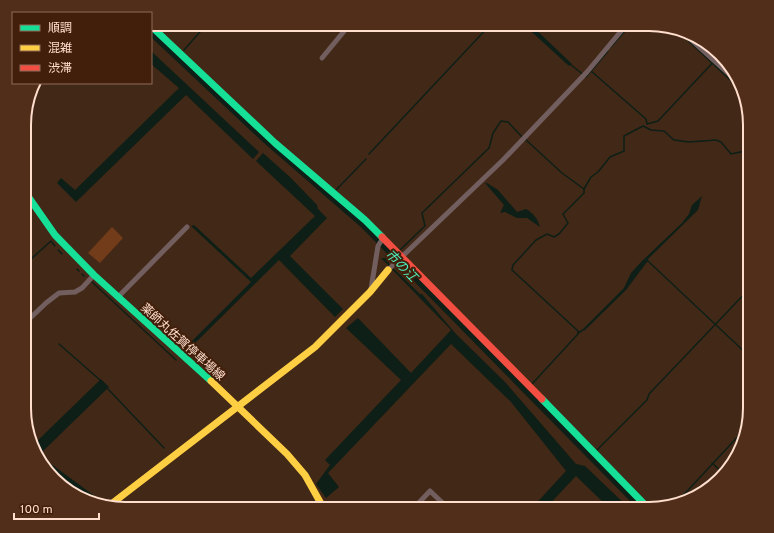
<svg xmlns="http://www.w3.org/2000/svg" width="774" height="533" font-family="Overpass,'Noto Sans JP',sans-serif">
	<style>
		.green { fill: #723b19 }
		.water { fill: #0d1f16 }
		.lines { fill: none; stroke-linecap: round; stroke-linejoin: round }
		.stream { stroke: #0d1f16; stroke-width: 1.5 }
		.canal { stroke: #0d1f16; stroke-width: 6 }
		.street { stroke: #725e5f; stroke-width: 5 }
		.fast { stroke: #16e098; stroke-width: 7 }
		.slow { stroke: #ffcf43; stroke-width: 7 }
		.jam { stroke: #f24e42; stroke-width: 7 }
		.labels { text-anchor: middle; stroke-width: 4; stroke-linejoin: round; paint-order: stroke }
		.street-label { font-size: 12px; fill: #ffdece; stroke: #421f0a }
		.water-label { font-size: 13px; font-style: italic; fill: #4defbe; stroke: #421f0a }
		.rim { fill: none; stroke: #ffdece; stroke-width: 2 }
	</style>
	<rect width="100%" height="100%" fill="#422816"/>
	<!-- green -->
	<path class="green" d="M 112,227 L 123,238 L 100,263 L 88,253 Z"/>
	<!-- water -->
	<g class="water">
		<path d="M 523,24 L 530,24 L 572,64 L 569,66 Z"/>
		<path d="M 151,51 L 259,152 L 253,159 L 186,95 L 76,202 L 57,183 L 61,178 L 75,190 L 179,88 L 151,64 Z"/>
		<path d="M 263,153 L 291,178 L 317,205 L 318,209 L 327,218 L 290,256 L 343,309 L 335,317 L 279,260 L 185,353 L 183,350 L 251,282 L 191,226 L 194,225 L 251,278 L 315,216 L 256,161 Z"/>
		<path d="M 485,183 L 487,183 L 498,190 L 517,212 L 526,209 C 533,213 538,219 540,227 L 527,218 L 517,218 L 505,212 L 500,213 L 504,205 Z"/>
		<path d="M 702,196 L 698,210 L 648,259 L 649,262 L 647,262 L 626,290 L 584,331 L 583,329 L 624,288 L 631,273 L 642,261 L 682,223 L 689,214 L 692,205 Z"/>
		<path d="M 381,258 L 385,258 L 389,261 L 389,264 L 420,294 L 422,294 L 456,334 L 505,382 L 576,464 L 585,466 L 630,509 L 610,509 L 576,476 L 545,509 L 531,509 L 566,471 L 511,402 L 451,344 L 328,473 L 339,487 L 326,498 L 316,484 L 330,465 L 325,460 L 401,380 L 346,328 L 358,318 L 411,373 L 451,330 Z"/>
		<path d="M 101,379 L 109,387 L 39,455 L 100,500 L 99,501 C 89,498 78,495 69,490 C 53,481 39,462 33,445 Z"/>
	</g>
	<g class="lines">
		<!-- stream -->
		<g class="stream">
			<path d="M 681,34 L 742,91"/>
			<path d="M 610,48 L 631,24"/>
			<path d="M 184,50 L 207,24"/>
			<path d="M 570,64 L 586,77 L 591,71 L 646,119 L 647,124 L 658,121 L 719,56"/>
			<path d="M 591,71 L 608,51"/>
			<path d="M 525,139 L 562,173 L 584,189 L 591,177 L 598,172 L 610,157 L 624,151 L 624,136 L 643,126 L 651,130 L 664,131 L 674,140 L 689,142 L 716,140 L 721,142 L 731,154 L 750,150"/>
			<path d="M 369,154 L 491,24"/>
			<path d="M 336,190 L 366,159"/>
			<path d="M 58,250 L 62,254"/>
			<path d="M 399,251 L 425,226 L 422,213 L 489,148 L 493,133 L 501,121 L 508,122 L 522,137"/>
			<path d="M 31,259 L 51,241 L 55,246"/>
			<path d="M 649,262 L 750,357"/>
			<path d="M 77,269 L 79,271"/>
			<path d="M 82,274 L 84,276"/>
			<path d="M 92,282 L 176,360"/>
			<path d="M 578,333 L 583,330"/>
			<path d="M 59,344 L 100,380"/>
			<path d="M 532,384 L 578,334 L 578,331 L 512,270 L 513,265 L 536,240 L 547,234 L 554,237 L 559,234 L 568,223 L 563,214 L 584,193 L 584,189"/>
			<path d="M 108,389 L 164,448"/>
			<path d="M 597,450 L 647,400 L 649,394 L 750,288"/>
			<path d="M 712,463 L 724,474"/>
			<path d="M 677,502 L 744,430"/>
		</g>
		<!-- canal -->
		<path class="canal" d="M 151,33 L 265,140 L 363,225 L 642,509"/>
		<!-- street -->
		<g class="street">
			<path d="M 688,37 L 741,85"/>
			<path d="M 322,58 L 350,24"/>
			<path d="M 388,270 L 503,160 L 587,72 L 627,24"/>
			<path d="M 371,289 L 378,246 L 383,238"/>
			<path d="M 118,297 L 187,227"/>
			<path d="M 25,323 L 46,303 L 59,293 L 75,292 L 82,288 L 94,275"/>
			<path d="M 413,509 L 430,491 L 449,509"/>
		</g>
		<!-- fast -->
		<g class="fast">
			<path d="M 151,26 L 275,143 L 365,220 L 382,237"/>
			<path d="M 25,192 L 55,235 L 94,275 L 211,381"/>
			<path d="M 542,399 L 649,509"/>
		</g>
		<!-- slow -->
		<g class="slow">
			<path d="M 211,381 L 287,454 L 305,475 L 324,509"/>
			<path d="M 110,505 L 315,347 L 370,292 L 388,270"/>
		</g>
		<!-- jam -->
		<path class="jam" d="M 382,237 L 542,399"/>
	</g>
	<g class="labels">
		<!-- street labels -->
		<g class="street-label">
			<text transform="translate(183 342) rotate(42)" y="4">薬師丸佐賀停車場線</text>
		</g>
		<!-- water labels -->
		<g class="water-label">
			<text transform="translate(402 265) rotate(45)" y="5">市の江</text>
		</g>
	</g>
	<!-- crop -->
	<path d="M0 0H774V533H0ZM125 31H649A94 94 0 0 1 743 125V408A94 94 0 0 1 649 502H125A94 94 0 0 1 31 408V125A94 94 0 0 1 125 31Z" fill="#512e1a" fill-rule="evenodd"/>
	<path class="rim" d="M125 31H649A94 94 0 0 1 743 125V408A94 94 0 0 1 649 502H125A94 94 0 0 1 31 408V125A94 94 0 0 1 125 31Z"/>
	<!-- legend -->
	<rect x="12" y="12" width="140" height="72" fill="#421f0a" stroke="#8e6b58"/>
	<rect x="20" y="25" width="20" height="6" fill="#16e098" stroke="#8e6b58"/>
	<text x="48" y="32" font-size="12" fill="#ffdece">順調</text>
	<rect x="20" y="45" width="20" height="6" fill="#ffcf43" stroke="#8e6b58"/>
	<text x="48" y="52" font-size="12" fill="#ffdece">混雑</text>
	<rect x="20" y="65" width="20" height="6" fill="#f24e42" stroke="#8e6b58"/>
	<text x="48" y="72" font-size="12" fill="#ffdece">渋滞</text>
	<!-- scale -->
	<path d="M14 513v6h85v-6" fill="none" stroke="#ffdece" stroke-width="2"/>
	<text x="20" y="513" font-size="12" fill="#ffdece" stroke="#421f0a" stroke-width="3" paint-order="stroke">100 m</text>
</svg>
